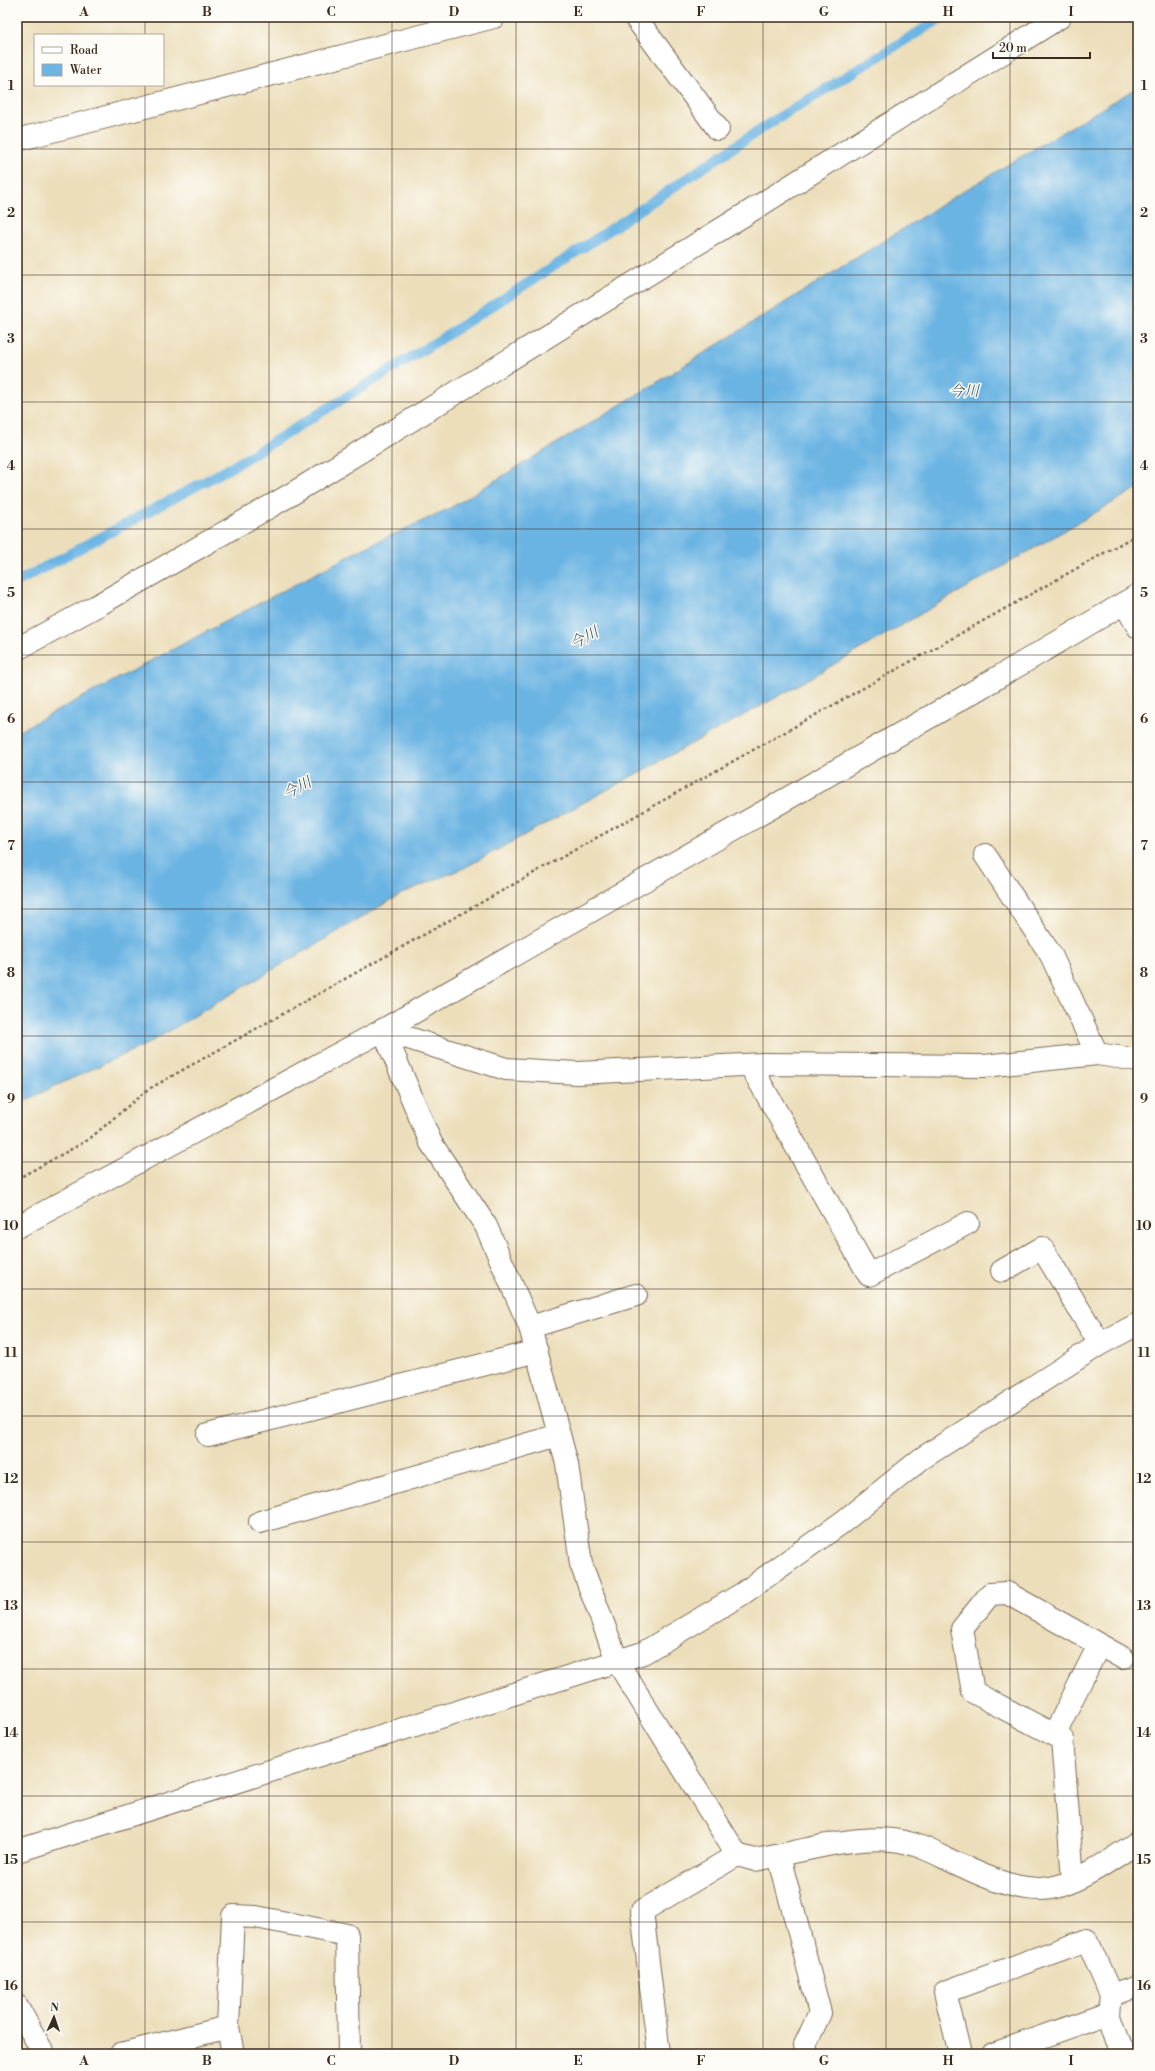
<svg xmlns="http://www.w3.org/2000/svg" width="1155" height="2071" font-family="'Libre Bodoni','Noto Serif JP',serif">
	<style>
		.water { fill: #6bb4e3; stroke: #536f80 }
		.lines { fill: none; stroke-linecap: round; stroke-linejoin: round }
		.stream { stroke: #6bb4e3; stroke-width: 10 }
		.minor-casing { stroke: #796955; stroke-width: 24 }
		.tertiary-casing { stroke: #796955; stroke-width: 24 }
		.primary-casing { stroke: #796955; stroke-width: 24 }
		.path { stroke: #796955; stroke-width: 2.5; stroke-dasharray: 3 3; stroke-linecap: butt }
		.minor { stroke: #fff; stroke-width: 22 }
		.tertiary { stroke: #fff; stroke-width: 22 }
		.primary { stroke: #fff; stroke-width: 22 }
		.grid { fill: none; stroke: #3b2a1e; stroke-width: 1; stroke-opacity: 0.55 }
		.labels { text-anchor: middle; stroke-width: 3; stroke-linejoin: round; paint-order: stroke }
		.water-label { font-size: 15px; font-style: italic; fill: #4c5a63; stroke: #fdfcf7 }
		.neatline { fill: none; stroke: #3b2a1e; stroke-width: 1.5 }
		.grid-label { font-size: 13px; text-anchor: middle; font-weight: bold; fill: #3b2a1e }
	</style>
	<rect width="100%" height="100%" fill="#fdfcf7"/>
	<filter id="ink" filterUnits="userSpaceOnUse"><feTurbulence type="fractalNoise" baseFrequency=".025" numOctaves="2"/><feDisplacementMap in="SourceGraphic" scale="8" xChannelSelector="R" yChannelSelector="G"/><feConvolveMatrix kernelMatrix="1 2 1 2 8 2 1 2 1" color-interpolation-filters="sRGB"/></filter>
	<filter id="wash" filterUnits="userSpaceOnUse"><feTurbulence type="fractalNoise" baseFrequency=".012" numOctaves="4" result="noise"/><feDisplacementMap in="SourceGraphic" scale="16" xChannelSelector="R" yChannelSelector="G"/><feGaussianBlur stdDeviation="0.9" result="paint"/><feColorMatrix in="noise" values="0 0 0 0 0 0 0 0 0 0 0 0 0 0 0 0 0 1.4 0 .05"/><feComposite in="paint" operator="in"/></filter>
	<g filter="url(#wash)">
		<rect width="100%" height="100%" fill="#ecdeba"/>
		<!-- water -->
		<path class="water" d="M 1138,87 L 1138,488 L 788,691 L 464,868 L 403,893 L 147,1044 L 51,1088 L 17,1105 L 17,732 L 358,551 L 450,508 L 661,380 L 957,195 Z"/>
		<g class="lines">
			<!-- stream -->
			<path class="stream" d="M 17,582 L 232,467 L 444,337 L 584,247 L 770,123 L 943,17"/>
		</g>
	</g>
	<g filter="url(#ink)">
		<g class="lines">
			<!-- minor casing -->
			<g class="minor-casing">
				<g id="minor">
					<path d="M 635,17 L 718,129"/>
					<path d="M 1124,603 L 1138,627"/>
					<path d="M 17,649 L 100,604 L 290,495 L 749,212 L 1060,17"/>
					<path d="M 985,855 L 1051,955 L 1097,1054"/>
					<path d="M 383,1030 L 431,1143 L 486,1226 L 530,1327 L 567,1464 L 581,1564 L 618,1663 L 737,1855"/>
					<path d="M 383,1030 L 506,1069 L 577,1073 L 764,1064 L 984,1066 L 1097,1054 L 1138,1060"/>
					<path d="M 750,1065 L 869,1275 L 968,1223"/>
					<path d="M 17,1227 L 383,1030 L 961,699 L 1138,595"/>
					<path d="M 1002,1271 L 1042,1248 L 1100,1344"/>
					<path d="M 530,1327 L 636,1295"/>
					<path d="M 208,1435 L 537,1351"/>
					<path d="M 260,1522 L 559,1435"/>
					<path d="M 1054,1735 L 1099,1645"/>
					<path d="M 17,1851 L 643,1653 L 742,1594 L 844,1521 L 921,1459 L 1100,1344 L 1138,1324"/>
					<path d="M 779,1856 L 820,2013 L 805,2045 L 807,2054"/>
					<path d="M 1073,1880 L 1062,1739 L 973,1692 L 962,1629 L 990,1594 L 1007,1593 L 1123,1658"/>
					<path d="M 1111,1995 L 1138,1986"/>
					<path d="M 121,2054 L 228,2027"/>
					<path d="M 233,2054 L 228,2027 L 233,1916 L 256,1917 L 347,1935 L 349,2054"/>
					<path d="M 659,2054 L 642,1911 L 737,1855 L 755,1860 C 797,1853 851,1835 892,1840 C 917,1842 938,1855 960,1865 C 987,1878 1028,1896 1059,1886 C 1088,1877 1113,1858 1138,1842"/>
					<path d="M 960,2054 L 945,1992 L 1087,1940 L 1111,1995 L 1109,2013"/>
					<path d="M 993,2054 L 1109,2013 L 1123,2054"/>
				</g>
			</g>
			<!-- tertiary casing -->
			<g class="tertiary-casing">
				<path id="tertiary" d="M 17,140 L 494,17"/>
			</g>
			<!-- primary casing -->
			<g class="primary-casing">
				<path id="primary" d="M 17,2006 L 44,2054"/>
			</g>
			<!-- path -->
			<path class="path" d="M 17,1179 L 88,1140 L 147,1090 L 1138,534"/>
			<!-- minor -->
			<use href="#minor" class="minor"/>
			<!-- tertiary -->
			<use href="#tertiary" class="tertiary"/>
			<!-- primary -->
			<use href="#primary" class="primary"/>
		</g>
	</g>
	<!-- grid -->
	<path class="grid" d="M 145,17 L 145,35M 269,17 L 269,2054M 392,17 L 392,2054M 516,17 L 516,2054M 639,17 L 639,2054M 763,17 L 763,2054M 886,17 L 886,2054M 1010,17 L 1010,2054M 145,85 L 145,2054M 17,149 L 1138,149M 17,275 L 1138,275M 17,402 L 1138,402M 17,529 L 1138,529M 17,655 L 1138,655M 17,782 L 1138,782M 17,909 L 1138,909M 17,1036 L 1138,1036M 17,1162 L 1138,1162M 17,1289 L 1138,1289M 17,1416 L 1138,1416M 17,1542 L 1138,1542M 17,1669 L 1138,1669M 17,1796 L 1138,1796M 17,1922 L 1138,1922"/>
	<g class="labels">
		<!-- water labels -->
		<g class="water-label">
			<text x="964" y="396">今川</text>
			<text transform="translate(584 638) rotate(-28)" y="5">今川</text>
			<text transform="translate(297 788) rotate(-28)" y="5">今川</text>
		</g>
	</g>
	<!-- margin -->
	<rect width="1155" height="2071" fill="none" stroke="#fdfcf7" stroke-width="44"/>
	<!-- legend -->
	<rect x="34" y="34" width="130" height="52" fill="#fdfcf7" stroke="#afa8a0"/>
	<rect x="42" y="47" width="20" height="6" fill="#ffffff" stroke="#afa8a0"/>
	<text x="70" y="54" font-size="12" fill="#3b2a1e">Road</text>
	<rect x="42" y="64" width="20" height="12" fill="#6bb4e3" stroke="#afa8a0"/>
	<text x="70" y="74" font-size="12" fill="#3b2a1e">Water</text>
	<!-- north arrow -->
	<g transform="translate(54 2017) rotate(3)" stroke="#fdfcf7" stroke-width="3" paint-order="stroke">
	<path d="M0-3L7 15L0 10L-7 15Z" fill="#3b2a1e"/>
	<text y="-6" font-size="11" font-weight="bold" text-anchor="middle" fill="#3b2a1e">N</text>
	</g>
	<!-- scale -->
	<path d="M993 52v6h97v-6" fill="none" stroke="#3b2a1e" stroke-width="2"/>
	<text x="999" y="52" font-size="12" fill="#3b2a1e" stroke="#fdfcf7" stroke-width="3" paint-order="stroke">20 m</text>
	<rect x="22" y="22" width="1111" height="2027" class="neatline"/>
	<g class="grid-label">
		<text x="84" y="16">A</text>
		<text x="207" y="16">B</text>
		<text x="331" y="16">C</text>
		<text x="454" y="16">D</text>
		<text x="578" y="16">E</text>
		<text x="701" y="16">F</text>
		<text x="824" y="16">G</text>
		<text x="948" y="16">H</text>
		<text x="1071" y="16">I</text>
		<text x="11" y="90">1</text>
		<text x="1144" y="90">1</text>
		<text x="11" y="217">2</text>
		<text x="1144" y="217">2</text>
		<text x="11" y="343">3</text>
		<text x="1144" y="343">3</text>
		<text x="11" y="470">4</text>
		<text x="1144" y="470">4</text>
		<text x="11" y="597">5</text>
		<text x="1144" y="597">5</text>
		<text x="11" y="723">6</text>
		<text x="1144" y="723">6</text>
		<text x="11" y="850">7</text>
		<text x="1144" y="850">7</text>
		<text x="11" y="977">8</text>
		<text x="1144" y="977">8</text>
		<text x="11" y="1103">9</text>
		<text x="1144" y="1103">9</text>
		<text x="11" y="1230">10</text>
		<text x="1144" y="1230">10</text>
		<text x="11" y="1357">11</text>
		<text x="1144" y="1357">11</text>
		<text x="11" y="1483">12</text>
		<text x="1144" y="1483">12</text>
		<text x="11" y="1610">13</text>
		<text x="1144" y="1610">13</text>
		<text x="11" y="1737">14</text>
		<text x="1144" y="1737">14</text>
		<text x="11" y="1864">15</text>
		<text x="1144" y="1864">15</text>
		<text x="11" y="1990">16</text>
		<text x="1144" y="1990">16</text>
		<text x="84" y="2065">A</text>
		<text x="207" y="2065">B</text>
		<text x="331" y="2065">C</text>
		<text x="454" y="2065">D</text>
		<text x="578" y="2065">E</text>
		<text x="701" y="2065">F</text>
		<text x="824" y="2065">G</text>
		<text x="948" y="2065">H</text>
		<text x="1071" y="2065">I</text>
	</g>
</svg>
